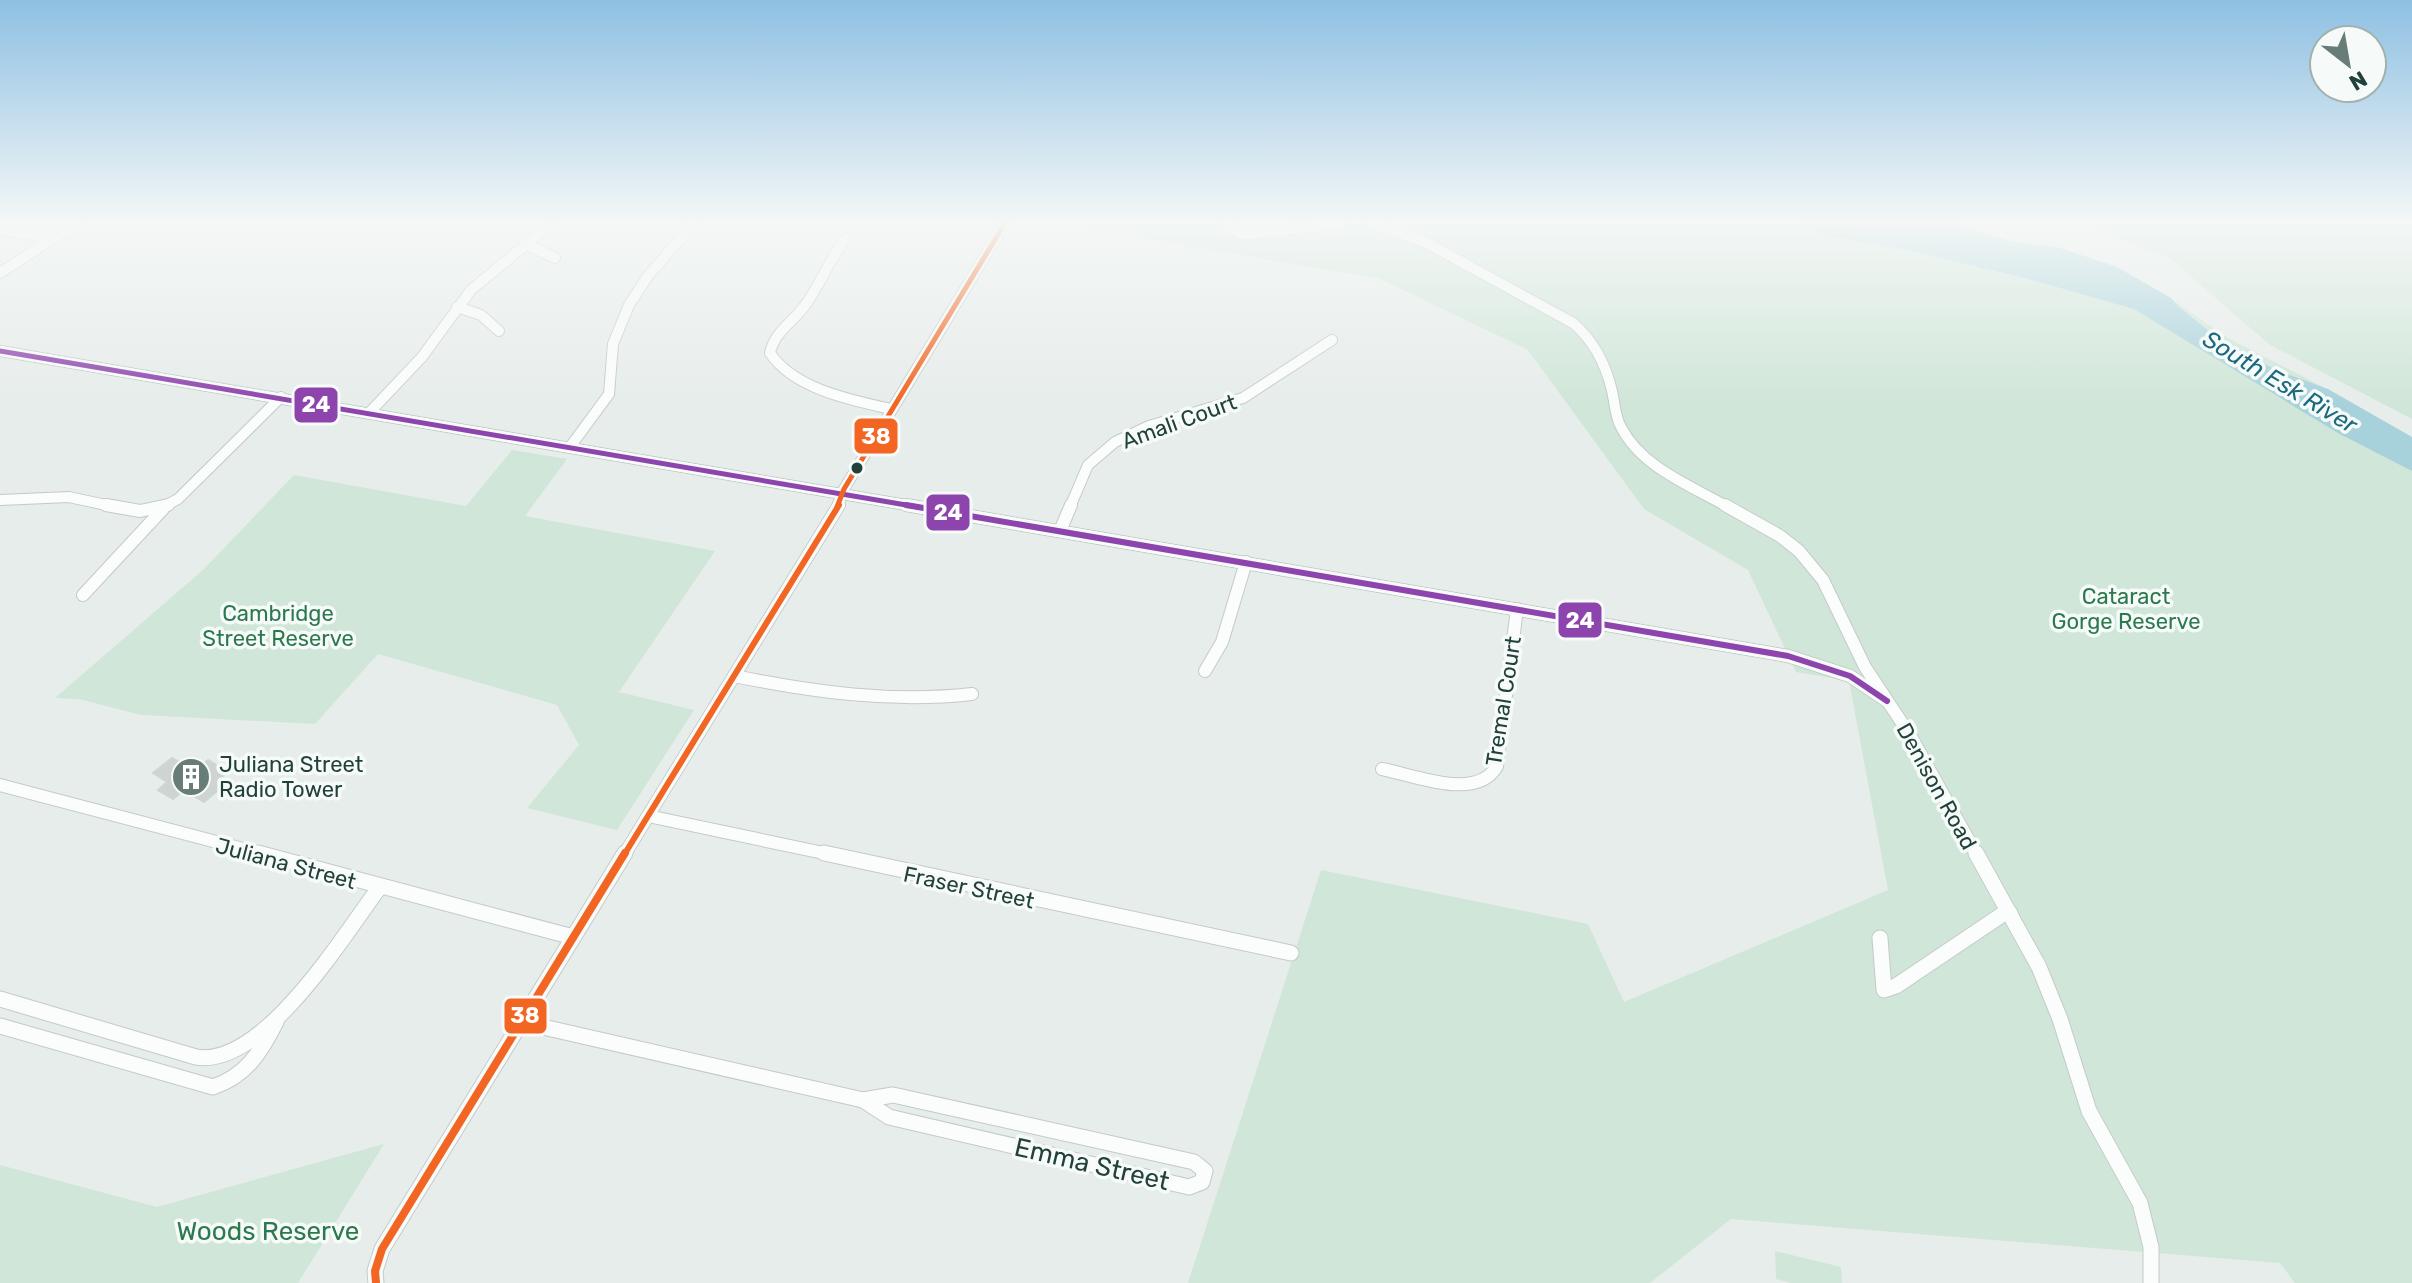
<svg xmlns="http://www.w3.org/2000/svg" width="2412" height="1283" font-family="Rubik,sans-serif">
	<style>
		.green { fill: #d0e6d8 }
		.water { fill: #a8d2db }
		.building { fill: #ced4d2; stroke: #d0d6d3; stroke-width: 2 }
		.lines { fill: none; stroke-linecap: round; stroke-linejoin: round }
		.street-far2-casing { stroke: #c4cac7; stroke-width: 12 }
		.street-far1-casing { stroke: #c4cac7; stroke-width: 14 }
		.street-casing { stroke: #c4cac7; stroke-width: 17 }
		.street-far2 { stroke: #fbfcfc; stroke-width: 10 }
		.street-far1 { stroke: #fbfcfc; stroke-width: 12 }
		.street { stroke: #fbfcfc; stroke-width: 15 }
		.bus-1-far1-casing { stroke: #f6fbf9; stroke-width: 10 }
		.bus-1-casing { stroke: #f6fbf9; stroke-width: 12 }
		.bus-2-far2-casing { stroke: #f6fbf9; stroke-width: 10 }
		.bus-2-far1-casing { stroke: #f6fbf9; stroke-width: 12 }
		.bus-2-casing { stroke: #f6fbf9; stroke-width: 14 }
		.bus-1-far1 { stroke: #8e44ad; stroke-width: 5 }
		.bus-1 { stroke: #8e44ad; stroke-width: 6 }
		.bus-2-far2 { stroke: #f26522; stroke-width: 5 }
		.bus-2-far1 { stroke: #f26522; stroke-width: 6 }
		.bus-2 { stroke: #f26522; stroke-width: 8 }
		.bus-dot { fill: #23413b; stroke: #f6fbf9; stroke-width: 3 }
		.labels { text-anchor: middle; stroke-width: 7; stroke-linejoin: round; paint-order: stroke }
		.street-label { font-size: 22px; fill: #23413b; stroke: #f6fbf9 }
		.park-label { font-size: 22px; fill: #2c794e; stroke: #f6fbf9 }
		.poi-label { font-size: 22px; fill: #23413b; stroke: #f6fbf9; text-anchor: start }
		.water-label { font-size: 24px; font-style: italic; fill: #1b6a7f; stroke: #f6fbf9 }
		.near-street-label { font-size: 26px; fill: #23413b; stroke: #f6fbf9 }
		.near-park-label { font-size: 26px; fill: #2c794e; stroke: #f6fbf9 }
		.line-badge { stroke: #f6fbf9; stroke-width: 3 }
		.badge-label { font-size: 22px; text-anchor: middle; font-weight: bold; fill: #fff }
	</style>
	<rect width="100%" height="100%" fill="#e7edea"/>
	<!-- green -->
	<g class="green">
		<path d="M 1050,223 L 1878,223 L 2167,296 L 2228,338 L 2306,378 L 2412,438 L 2412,1283 L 2295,1283 L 2280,1263 L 1731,1219 L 1650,1283 L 1188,1283 L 1321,870 L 1588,924 L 1624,1002 L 1888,890 L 1849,681 L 1796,672 L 1748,570 L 1644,509 L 1528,350 L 1378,278 Z"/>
		<path d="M 2077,223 L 2412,223 L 2412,419 L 2270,345 L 2171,259 Z"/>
		<path d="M 512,450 L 567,459 L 525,516 L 715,551 L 619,692 L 694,710 L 617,830 L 527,808 L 579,745 L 557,705 L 378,654 L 315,724 L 141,715 L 79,699 L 55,698 L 203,570 L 294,475 L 466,506 Z"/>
		<path d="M 384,1144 L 298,1283 L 0,1283 L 0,1165 L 157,1207 Z"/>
		<path d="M 1775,1251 L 1841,1267 L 1842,1283 L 1791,1283 L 1776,1279 Z"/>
	</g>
	<!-- water -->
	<path class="water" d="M 1799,223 L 1959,223 L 1984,234 L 2016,242 L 2057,247 L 2117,267 L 2171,298 L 2179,307 L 2214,335 L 2274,369 L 2328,389 L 2412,437 L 2412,471 L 2338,433 L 2134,309 L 2021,277 L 1906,250 L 1822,235 Z"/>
	<!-- building -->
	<path class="building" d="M 172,758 L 195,771 L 208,760 L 228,772 L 215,783 L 222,787 L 204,802 L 184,790 L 173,799 L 158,790 L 167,782 L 153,773 Z"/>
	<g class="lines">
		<!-- street-far2 casing -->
		<g class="street-far2-casing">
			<g id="street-far2">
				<path d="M 1225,223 L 1239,233 L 1250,234 L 1346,223"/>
				<path d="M 1372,223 L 1425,242 L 1573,323 C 1593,340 1606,365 1612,391 C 1615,403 1615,417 1621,427 C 1641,467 1691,486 1728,507"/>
				<path d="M 0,230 L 52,238"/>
				<path d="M 846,239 C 828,260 820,287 803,308 C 791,323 774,333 770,353 C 794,389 851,400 891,409"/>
				<path d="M 525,244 L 555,258"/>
				<path d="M 0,273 L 77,223"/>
				<path d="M 457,307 L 481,315 L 499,331"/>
				<path d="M 0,351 L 918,507"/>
				<path d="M 369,413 L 422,357 L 471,290 L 552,223"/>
				<path d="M 570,447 L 609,394 L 613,344 L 629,305 L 648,276 L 694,223"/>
				<path d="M 0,500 L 69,497 L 115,507"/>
				<path d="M 163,507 L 178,499 L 281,397"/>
				<path d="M 837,507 L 844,489 L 1005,223"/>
				<path d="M 1070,507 L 1088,465 L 1115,442 L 1149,426 L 1243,398 L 1332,340"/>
			</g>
		</g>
		<!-- street-far1 casing -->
		<g class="street-far1-casing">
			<g id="street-far1">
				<path d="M 106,505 L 140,511 L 168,505"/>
				<path d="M 906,505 L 1788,656 L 1850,676 L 1887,701"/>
				<path d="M 1725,505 L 1780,536 L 1799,551 L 1823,580 L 1865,667 L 1910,735 L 1977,855"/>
				<path d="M 1060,531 L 1071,505"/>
				<path d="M 83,595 L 163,509"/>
				<path d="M 1205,671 L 1222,642 L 1246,562"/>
				<path d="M 734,676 C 814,692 891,703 972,694"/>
				<path d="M 1382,769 C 1414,775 1477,802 1497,766 L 1517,609"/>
				<path d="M 0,785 L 266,855"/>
				<path d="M 648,816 L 833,855"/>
				<path d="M 624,855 L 839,505"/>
			</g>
		</g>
		<!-- street casing -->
		<g class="street-casing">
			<g id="street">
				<path d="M 258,853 L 573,937"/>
				<path d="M 824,853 L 1291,953"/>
				<path d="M 1976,853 L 2039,967 L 2060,1019 L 2089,1111 L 2140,1203 L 2151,1247 L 2151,1283"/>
				<path d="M 1880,938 L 1884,990 L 1896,986 L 2003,914 L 2010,913"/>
				<path d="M 0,999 L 196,1057 C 263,1068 343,936 379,888"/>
				<path d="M 521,1022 L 863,1100"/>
				<path d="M 0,1026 L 213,1087 C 246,1076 261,1052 276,1022"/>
				<path d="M 893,1095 L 1194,1162 L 1205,1171 L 1202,1182 L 1189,1187 L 889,1117 L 863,1100 Z"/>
				<path d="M 376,1283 L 375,1271 L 382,1249 L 625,853"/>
			</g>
		</g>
		<!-- street-far2 -->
		<use href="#street-far2" class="street-far2"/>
		<!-- street-far1 -->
		<use href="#street-far1" class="street-far1"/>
		<!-- street -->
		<use href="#street" class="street"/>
		<!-- bus-1-far1 casing -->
		<g class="bus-1-far1-casing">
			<path id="bus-1-far1" d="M 0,351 L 918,507"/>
		</g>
		<!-- bus-1 casing -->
		<g class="bus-1-casing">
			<path id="bus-1" d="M 906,505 L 1788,656 L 1850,676 L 1887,701"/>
		</g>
		<!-- bus-2-far2 casing -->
		<g class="bus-2-far2-casing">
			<path id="bus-2-far2" d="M 837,507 L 844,489 L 1005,223"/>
		</g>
		<!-- bus-2-far1 casing -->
		<g class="bus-2-far1-casing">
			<path id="bus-2-far1" d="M 624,855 L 839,505"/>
		</g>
		<!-- bus-2 casing -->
		<g class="bus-2-casing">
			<path id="bus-2" d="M 376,1283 L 375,1271 L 382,1249 L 625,853"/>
		</g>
		<!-- bus-1-far1 -->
		<use href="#bus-1-far1" class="bus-1-far1"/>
		<!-- bus-1 -->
		<use href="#bus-1" class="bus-1"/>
		<!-- bus-2-far2 -->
		<use href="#bus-2-far2" class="bus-2-far2"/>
		<!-- bus-2-far1 -->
		<use href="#bus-2-far1" class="bus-2-far1"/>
		<!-- bus-2 -->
		<use href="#bus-2" class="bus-2"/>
	</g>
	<!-- sky -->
	<linearGradient id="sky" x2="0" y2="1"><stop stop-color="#8ec0e3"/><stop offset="0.55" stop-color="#f4f7f6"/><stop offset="1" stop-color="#f4f7f6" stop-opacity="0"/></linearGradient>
	<rect width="2412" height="403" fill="url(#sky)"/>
	<!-- icons -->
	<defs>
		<g id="building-disc" transform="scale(2)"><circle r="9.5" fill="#687d78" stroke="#f6fbf9"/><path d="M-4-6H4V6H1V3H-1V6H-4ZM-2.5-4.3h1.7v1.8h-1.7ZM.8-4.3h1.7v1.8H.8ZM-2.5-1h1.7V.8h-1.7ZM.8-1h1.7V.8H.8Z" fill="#fff"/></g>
	</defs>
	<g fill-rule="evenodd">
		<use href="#building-disc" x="191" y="777"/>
	</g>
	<!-- markers -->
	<circle class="bus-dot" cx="857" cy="468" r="7"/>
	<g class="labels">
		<!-- street labels -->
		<g class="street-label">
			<text transform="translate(1179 421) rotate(-20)" y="8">Amali Court</text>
			<text transform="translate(1503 701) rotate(-81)" y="8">Tremal Court</text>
			<text transform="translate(1937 786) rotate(61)" y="8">Denison Road</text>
			<text transform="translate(286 863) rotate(15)" y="8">Juliana Street</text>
			<text transform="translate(969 887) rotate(12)" y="8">Fraser Street</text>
		</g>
		<!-- park labels -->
		<g class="park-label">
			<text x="2126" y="604">Cataract<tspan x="2126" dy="25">Gorge Reserve</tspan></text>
			<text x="278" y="621">Cambridge<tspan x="278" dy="25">Street Reserve</tspan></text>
		</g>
		<!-- poi labels -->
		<g class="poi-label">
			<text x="219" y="772">Juliana Street<tspan x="219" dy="25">Radio Tower</tspan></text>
		</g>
		<!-- water labels -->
		<g class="water-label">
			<text transform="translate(2280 382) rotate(31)" y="8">South Esk River</text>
		</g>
		<!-- near-street labels -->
		<g class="near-street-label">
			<text transform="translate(1092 1164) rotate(13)" y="9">Emma Street</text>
		</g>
		<!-- near-park labels -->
		<g class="near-park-label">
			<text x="268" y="1240">Woods Reserve</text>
		</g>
	</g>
	<g class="line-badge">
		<rect x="293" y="386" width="46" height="38" rx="8" fill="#8e44ad"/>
		<rect x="853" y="417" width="46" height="38" rx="8" fill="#f26522"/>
		<rect x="925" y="493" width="46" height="39" rx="8" fill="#8e44ad"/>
		<rect x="1557" y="601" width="46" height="38" rx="8" fill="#8e44ad"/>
		<rect x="503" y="997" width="45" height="38" rx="8" fill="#f26522"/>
	</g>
	<g class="badge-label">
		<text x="316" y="412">24</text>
		<text x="876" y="444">38</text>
		<text x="948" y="520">24</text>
		<text x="1580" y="628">24</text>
		<text x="525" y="1023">38</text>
	</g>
	<!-- north arrow -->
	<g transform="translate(2348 64) rotate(149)"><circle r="38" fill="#f6fbf9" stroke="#a2b1ad" stroke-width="2"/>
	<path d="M0-6L14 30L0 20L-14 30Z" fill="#687d78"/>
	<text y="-12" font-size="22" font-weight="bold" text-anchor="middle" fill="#23413b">N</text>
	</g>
</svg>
